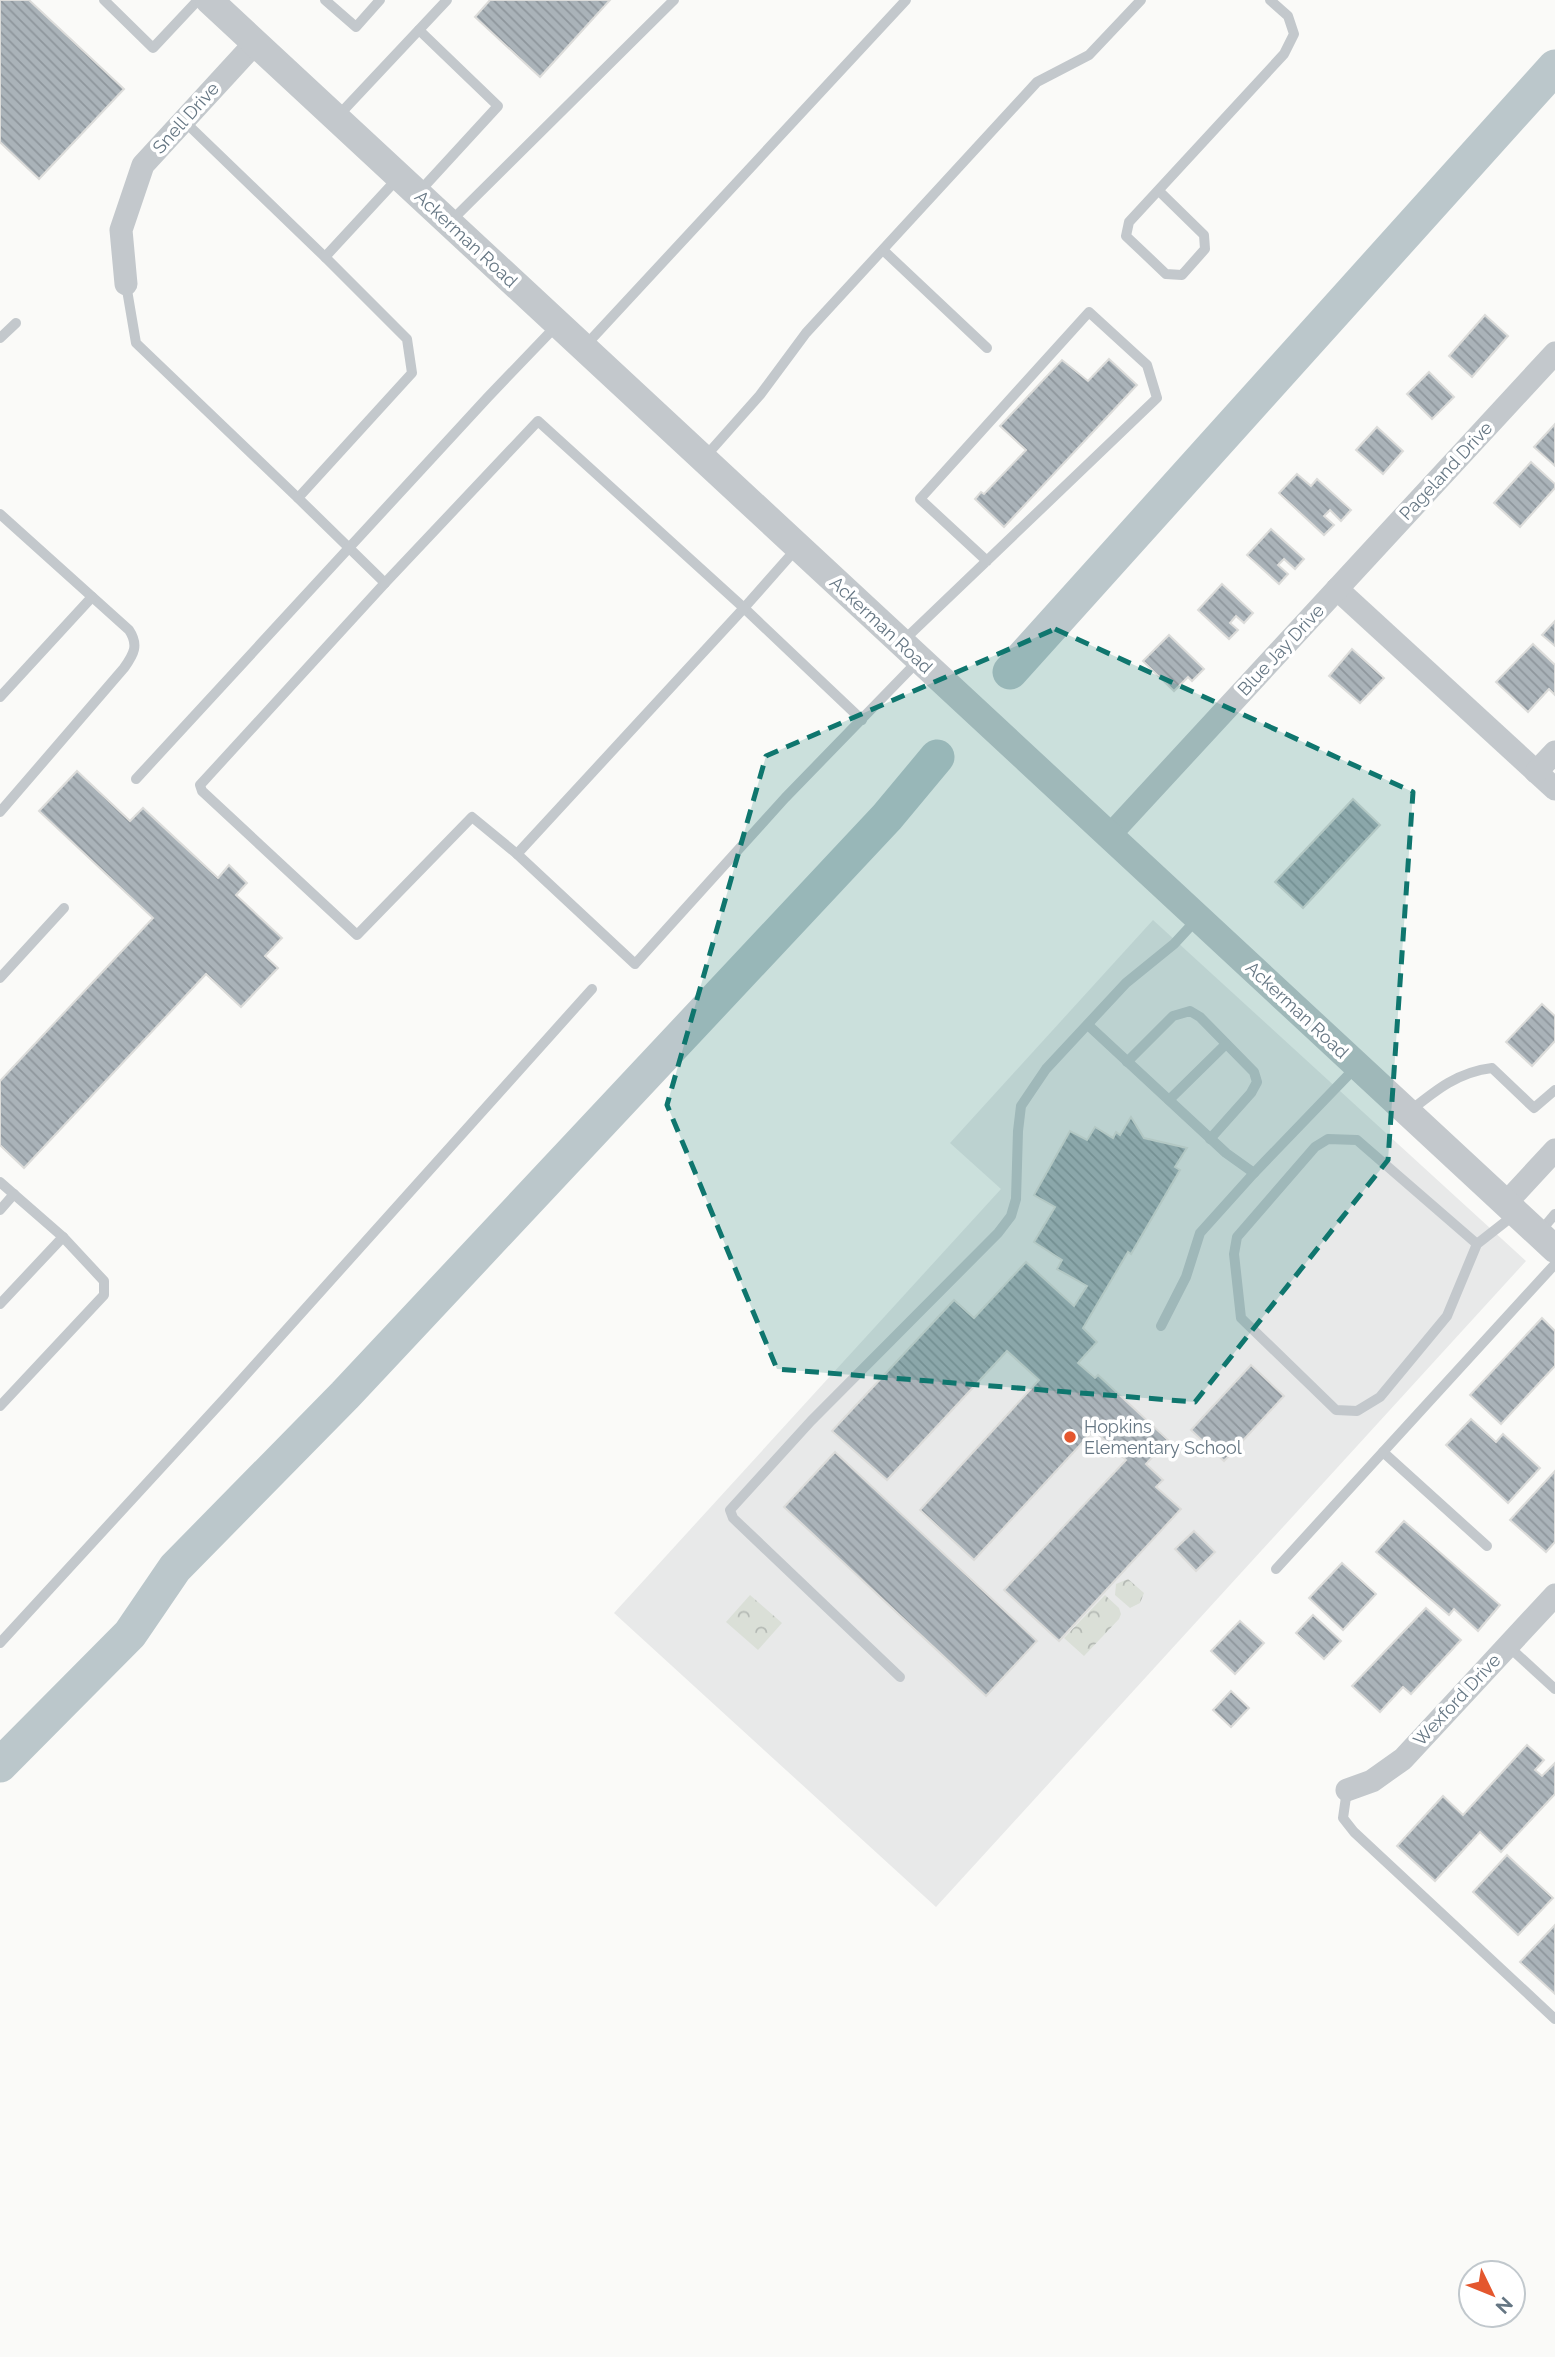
<svg xmlns="http://www.w3.org/2000/svg" width="1555" height="2357" font-family="Raleway,sans-serif">
	<style>
		.built { fill: #e8e9e9 }
		.park { fill: url(#park-crowns) }
		.lines { fill: none; stroke-linecap: round; stroke-linejoin: round }
		.river { stroke: #bbc7cb; stroke-width: 35 }
		.building { fill: url(#building-back-hatch); stroke: #dcdcda; stroke-width: 2 }
		.service { stroke: #c3c8cc; stroke-width: 10 }
		.minor { stroke: #c3c8cc; stroke-width: 23 }
		.tertiary { stroke: #c3c8cc; stroke-width: 28 }
		.marked { fill: #0f766e; fill-opacity: 0.2; stroke: #0f766e; stroke-width: 5; stroke-dasharray: 14 9; stroke-linejoin: round }
		.poi-dot { fill: #e4572e; stroke: #fff; stroke-width: 2.5 }
		.labels { text-anchor: middle; stroke-width: 7; stroke-linejoin: round; paint-order: stroke }
		.street-label { font-size: 18px; fill: #657683; stroke: #fff }
		.poi-label { font-size: 18px; fill: #657683; stroke: #fff; text-anchor: start }
	</style>
	<defs>
		<pattern id="park-crowns" width="20" height="18" patternUnits="userSpaceOnUse" patternTransform="scale(1.75)"><rect width="20" height="18" fill="#dadfd7"/><path d="M2 6a3 3 0 1 1 6 0M12 15a3 3 0 1 1 6 0" fill="none" stroke="#b4b9b4"/></pattern>
		<pattern id="building-back-hatch" width="6" height="6" patternUnits="userSpaceOnUse" patternTransform="scale(1.75)"><rect width="6" height="6" fill="#aab3b9"/><path d="M-1 5l2 2M0 0l6 6M5-1l2 2" fill="none" stroke="#8e969c"/></pattern>
	</defs>
	<rect width="100%" height="100%" fill="#fafaf8"/>
	<!-- built -->
	<path class="built" d="M 1153,920 L 1526,1261 L 936,1907 L 614,1613 L 1001,1189 L 950,1143 Z"/>
	<!-- park -->
	<g class="park">
		<path d="M 1128,1579 L 1144,1593 L 1140,1603 L 1130,1608 L 1115,1595 L 1116,1584 Z"/>
		<path d="M 750,1595 L 782,1623 L 758,1650 L 726,1622 Z"/>
		<path d="M 1105,1595 L 1119,1608 L 1121,1614 L 1119,1619 L 1084,1656 L 1064,1638 Z"/>
	</g>
	<g class="lines">
		<!-- river -->
		<g class="river">
			<path d="M 1010,672 L 1555,67"/>
			<path d="M 0,1765 L 130,1634 L 175,1568 L 345,1395 L 887,817 L 937,757"/>
		</g>
	</g>
	<!-- building -->
	<g class="building">
		<path d="M 0,0 L 29,0 L 124,89 L 39,179 L 0,142 Z"/>
		<path d="M 490,0 L 610,0 L 540,77 L 475,17 Z"/>
		<path d="M 1485,315 L 1508,336 L 1472,377 L 1449,356 Z"/>
		<path d="M 1109,359 L 1137,385 L 1004,527 L 975,499 L 981,492 L 984,494 L 1026,450 L 1000,426 L 1062,360 L 1088,381 Z"/>
		<path d="M 1429,372 L 1454,397 L 1432,419 L 1407,394 Z"/>
		<path d="M 1555,424 L 1555,466 L 1534,447 Z"/>
		<path d="M 1377,427 L 1403,451 L 1383,474 L 1356,450 Z"/>
		<path d="M 1531,462 L 1555,484 L 1555,488 L 1520,527 L 1494,503 Z"/>
		<path d="M 1297,474 L 1311,486 L 1317,479 L 1351,510 L 1341,521 L 1330,510 L 1324,516 L 1334,525 L 1324,535 L 1279,493 Z"/>
		<path d="M 1271,529 L 1304,559 L 1295,569 L 1284,559 L 1278,565 L 1288,574 L 1279,584 L 1247,555 Z"/>
		<path d="M 1222,584 L 1253,613 L 1244,623 L 1236,616 L 1230,623 L 1238,630 L 1229,639 L 1198,610 Z"/>
		<path d="M 1555,621 L 1555,646 L 1542,635 Z"/>
		<path d="M 1169,635 L 1204,669 L 1192,681 L 1188,677 L 1174,691 L 1143,661 Z"/>
		<path d="M 1533,644 L 1555,665 L 1555,695 L 1549,689 L 1528,712 L 1496,682 Z"/>
		<path d="M 1352,649 L 1384,678 L 1360,703 L 1329,676 Z"/>
		<path d="M 77,771 L 130,821 L 143,808 L 218,878 L 229,865 L 247,883 L 236,895 L 282,938 L 265,956 L 278,968 L 241,1007 L 206,974 L 24,1168 L 0,1145 L 0,1081 L 153,918 L 39,811 Z"/>
		<path d="M 1353,799 L 1380,825 L 1303,908 L 1275,882 Z"/>
		<path d="M 1542,1004 L 1555,1016 L 1555,1041 L 1532,1066 L 1506,1042 Z"/>
		<path d="M 1131,1117 L 1144,1138 L 1187,1148 L 1175,1167 L 1180,1170 L 1131,1254 L 1128,1252 L 1083,1328 L 1097,1342 L 1078,1363 L 1095,1378 L 1098,1375 L 1168,1440 L 1146,1464 L 1163,1480 L 1156,1487 L 1181,1509 L 1059,1641 L 1004,1590 L 1126,1460 L 1094,1430 L 974,1560 L 920,1510 L 1039,1380 L 1007,1351 L 887,1480 L 832,1431 L 954,1300 L 974,1318 L 1026,1262 L 1074,1306 L 1087,1286 L 1057,1269 L 1062,1260 L 1034,1242 L 1055,1207 L 1034,1195 L 1070,1131 L 1087,1140 L 1095,1127 L 1113,1138 L 1116,1132 L 1120,1135 Z"/>
		<path d="M 1542,1318 L 1555,1331 L 1555,1366 L 1501,1424 L 1470,1395 Z"/>
		<path d="M 1251,1365 L 1284,1396 L 1224,1461 L 1191,1430 Z"/>
		<path d="M 1471,1419 L 1496,1442 L 1503,1434 L 1540,1468 L 1508,1503 L 1446,1445 Z"/>
		<path d="M 835,1452 L 1037,1641 L 986,1696 L 784,1507 Z"/>
		<path d="M 1555,1471 L 1555,1542 L 1546,1552 L 1510,1520 Z"/>
		<path d="M 1404,1521 L 1500,1605 L 1478,1631 L 1454,1609 L 1449,1615 L 1376,1552 Z"/>
		<path d="M 1194,1531 L 1215,1552 L 1196,1571 L 1175,1549 Z"/>
		<path d="M 1342,1563 L 1376,1594 L 1343,1630 L 1309,1598 Z"/>
		<path d="M 1426,1608 L 1461,1640 L 1411,1694 L 1403,1687 L 1380,1712 L 1352,1686 Z"/>
		<path d="M 1313,1615 L 1341,1641 L 1324,1659 L 1296,1633 Z"/>
		<path d="M 1240,1621 L 1264,1643 L 1235,1674 L 1211,1651 Z"/>
		<path d="M 1231,1691 L 1249,1708 L 1231,1727 L 1213,1710 Z"/>
		<path d="M 1527,1745 L 1544,1760 L 1535,1770 L 1542,1776 L 1555,1763 L 1555,1794 L 1501,1852 L 1480,1832 L 1435,1881 L 1397,1846 L 1443,1796 L 1463,1815 Z"/>
		<path d="M 1507,1855 L 1553,1898 L 1518,1935 L 1473,1892 Z"/>
		<path d="M 1555,1925 L 1555,1994 L 1520,1962 Z"/>
	</g>
	<g class="lines">
		<!-- service -->
		<g class="service">
			<path d="M 104,0 L 153,48 L 198,0"/>
			<path d="M 325,0 L 356,27 L 380,0"/>
			<path d="M 419,30 L 498,106 L 419,192"/>
			<path d="M 338,116 L 447,0"/>
			<path d="M 184,121 L 326,258"/>
			<path d="M 398,178 L 325,257 L 407,339 L 412,373 L 298,498 L 385,583 L 200,785 L 202,791 L 357,935 L 472,817 L 517,854 L 635,964 L 785,798 L 919,660"/>
			<path d="M 1159,191 L 1204,235 L 1205,249 L 1182,275 L 1166,274 L 1126,236 L 1129,222 L 1284,54 L 1294,34 L 1288,16 L 1270,0"/>
			<path d="M 451,221 L 674,0"/>
			<path d="M 883,250 L 987,348"/>
			<path d="M 126,284 L 136,343 L 298,498"/>
			<path d="M 0,338 L 16,323"/>
			<path d="M 585,346 L 906,0"/>
			<path d="M 705,457 L 760,395 L 806,333 L 1037,82 L 1089,55 L 1141,0"/>
			<path d="M 0,514 L 129,630 C 139,645 134,654 124,668 L 0,812"/>
			<path d="M 797,548 L 744,608 L 862,720"/>
			<path d="M 385,583 L 538,421 L 744,608 L 517,854"/>
			<path d="M 903,641 L 1157,398 L 1147,365 L 1089,312 L 920,499 L 987,561"/>
			<path d="M 0,697 L 92,597"/>
			<path d="M 136,779 L 488,397 L 558,324"/>
			<path d="M 0,978 L 64,908"/>
			<path d="M 1088,1025 L 1226,1153 L 1254,1173"/>
			<path d="M 1127,1062 L 1173,1016 L 1190,1011 L 1200,1017 L 1254,1072 L 1257,1082 L 1251,1093 L 1210,1139"/>
			<path d="M 1169,1100 L 1226,1044"/>
			<path d="M 1410,1111 C 1436,1090 1458,1072 1492,1068 L 1534,1108 L 1555,1090"/>
			<path d="M 0,1182 L 63,1237 L 104,1281 L 104,1295 L 0,1406"/>
			<path d="M 0,1210 L 14,1194"/>
			<path d="M 1539,1233 L 1555,1214"/>
			<path d="M 1477,1244 L 1357,1140 L 1328,1139 L 1315,1147 L 1237,1237 L 1234,1254 L 1241,1318 L 1336,1410 L 1357,1411 L 1380,1397 L 1447,1316 L 1477,1244 L 1514,1215"/>
			<path d="M 0,1304 L 63,1237"/>
			<path d="M 1161,1326 L 1186,1277 L 1200,1233 L 1254,1173 L 1357,1066"/>
			<path d="M 1383,1452 L 1487,1546"/>
			<path d="M 1276,1569 L 1555,1264"/>
			<path d="M 0,1643 L 226,1397 L 592,989"/>
			<path d="M 1508,1646 L 1555,1689"/>
			<path d="M 900,1677 L 733,1518 L 730,1510 L 811,1421 L 998,1233 L 1011,1216 L 1016,1199 L 1018,1131 L 1021,1106 L 1046,1069 L 1126,983 L 1174,944 L 1198,918"/>
			<path d="M 1347,1790 L 1343,1818 L 1354,1832 L 1555,2019"/>
		</g>
		<!-- minor -->
		<g class="minor">
			<path d="M 126,284 L 121,230 L 143,165 L 255,43"/>
			<path d="M 1337,589 L 1555,789"/>
			<path d="M 1536,772 L 1555,752"/>
			<path d="M 1109,836 L 1555,353"/>
			<path d="M 1506,1203 L 1555,1150"/>
			<path d="M 1347,1790 L 1372,1781 L 1403,1759 L 1555,1595"/>
		</g>
		<!-- tertiary -->
		<path class="tertiary" d="M 209,0 L 1555,1249"/>
	</g>
	<!-- marked area -->
	<path class="marked" d="M 1055,629 L 1413,792 L 1388,1160 L 1195,1402 L 777,1369 L 667,1105 L 766,756 Z"/>
	<!-- markers -->
	<circle class="poi-dot" cx="1070" cy="1437" r="7"/>
	<g class="labels">
		<!-- street labels -->
		<g class="street-label">
			<text transform="translate(186 118) rotate(-48)" y="6">Snell Drive</text>
			<text transform="translate(466 239) rotate(43)" y="6">Ackerman Road</text>
			<text transform="translate(1446 471) rotate(-47)" y="6">Pageland Drive</text>
			<text transform="translate(881 625) rotate(43)" y="6">Ackerman Road</text>
			<text transform="translate(1281 650) rotate(-47)" y="6">Blue Jay Drive</text>
			<text transform="translate(1297 1010) rotate(43)" y="6">Ackerman Road</text>
			<text transform="translate(1457 1700) rotate(-47)" y="6">Wexford Drive</text>
		</g>
		<!-- poi labels -->
		<g class="poi-label">
			<text x="1084" y="1433">Hopkins<tspan x="1084" dy="21">Elementary School</tspan></text>
		</g>
	</g>
	<!-- north arrow -->
	<g transform="translate(1492 2294) rotate(133)"><circle r="33" fill="#ffffff" stroke="#c1c8cd" stroke-width="2"/>
	<path d="M0-5L12 26L0 18L-12 26Z" fill="#e4572e"/>
	<text y="-10" font-size="19" font-weight="bold" text-anchor="middle" fill="#657683">N</text>
	</g>
</svg>
